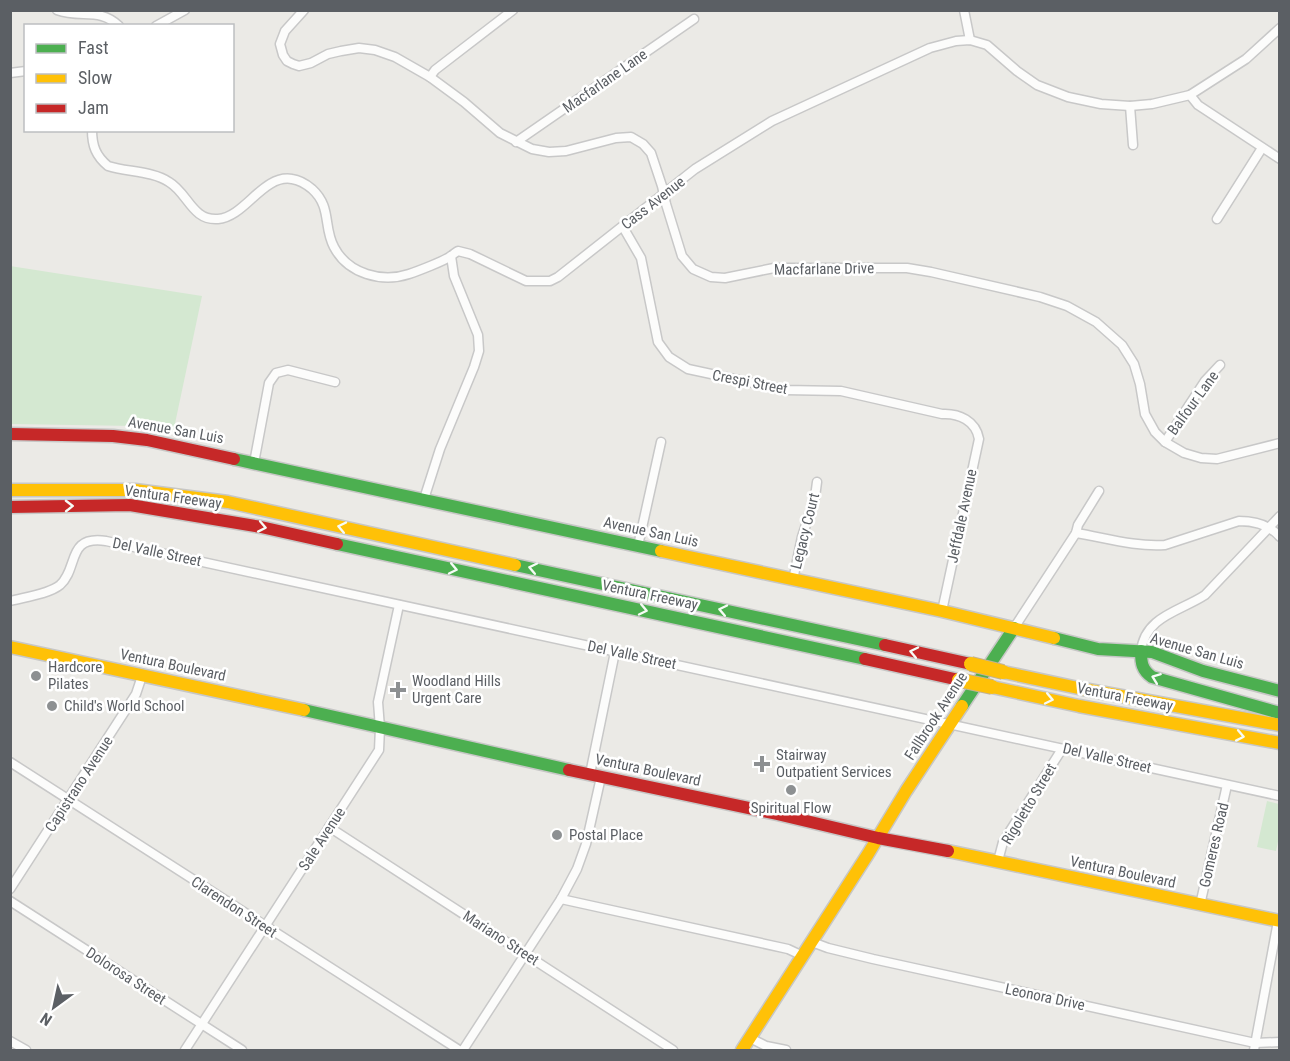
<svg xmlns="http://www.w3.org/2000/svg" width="1290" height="1061" font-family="'Roboto Condensed',sans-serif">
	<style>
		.green { fill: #d4e8d1 }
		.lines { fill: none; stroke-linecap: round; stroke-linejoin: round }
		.street-casing { stroke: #c8c8c8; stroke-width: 11 }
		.fast-casing { stroke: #c7c7c6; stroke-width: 15 }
		.slow-casing { stroke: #c7c7c6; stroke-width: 15 }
		.jam-casing { stroke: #c7c7c6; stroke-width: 15 }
		.street { stroke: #fcfcfb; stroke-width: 8 }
		.fast { stroke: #4caf50; stroke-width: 12 }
		.slow { stroke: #ffc107; stroke-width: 12 }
		.jam { stroke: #c62828; stroke-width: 12 }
		.slow-bridge-casing { stroke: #c3b292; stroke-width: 16; stroke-linecap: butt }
		.slow-bridge { stroke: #ffc107; stroke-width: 14 }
		.oneway { stroke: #f6fbf6 }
		.poi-dot { fill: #8d9092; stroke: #fff; stroke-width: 2 }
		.labels { text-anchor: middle; stroke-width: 5; stroke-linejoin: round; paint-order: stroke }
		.street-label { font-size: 15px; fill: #5b5f64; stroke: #fff }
		.poi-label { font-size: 15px; fill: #5b5f64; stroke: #fff; text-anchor: start }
	</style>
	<rect width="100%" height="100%" fill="#ebeae6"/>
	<!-- green -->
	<g class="green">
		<path d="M 10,266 L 202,296 L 173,433 L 134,426 L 11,424 Z"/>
		<path d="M 1267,801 L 1279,804 L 1279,837 L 1276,851 L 1257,847 Z"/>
	</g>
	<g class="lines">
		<!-- street casing -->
		<g class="street-casing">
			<g id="street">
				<path d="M 57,10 C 81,19 99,7 119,26"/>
				<path d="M 304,10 L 285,31 L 280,44 L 283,55 L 287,61 L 293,64 L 299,66 L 311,63 L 328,54 L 341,51 L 359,48 L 375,50 L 395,57 L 430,77 L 464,102 L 500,133 L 532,149 L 549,152 L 566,151 L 616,138 L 631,137 L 643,144 L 651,153 L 662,186 L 666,204 L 682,256 L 693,269 L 711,277 L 725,278 L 774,268 L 907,268 L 931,272 L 1040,297 L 1067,306 L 1096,322 L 1122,345 L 1134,364 L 1140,384 L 1145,414 L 1155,432 L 1165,442 L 1184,453 L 1201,458 L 1217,459 L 1280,443"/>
				<path d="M 964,10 L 970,40"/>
				<path d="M 156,26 L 185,10"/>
				<path d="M 10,73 L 26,71"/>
				<path d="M 430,77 L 435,70 L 513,10"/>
				<path d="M 1190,95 L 1198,105 L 1280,159"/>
				<path d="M 1130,106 L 1133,145"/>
				<path d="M 92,130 C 92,146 96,156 108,166 C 127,172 153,171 169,182 C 188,193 192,221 218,219 C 245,217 263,174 292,179 C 300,180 306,184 312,189 C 332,207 323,227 334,247 C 348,274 382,283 409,274 C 418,271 444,261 451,256 C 454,254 456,252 458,251 L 470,254 L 526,281 L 550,281 L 558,277 L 695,169 L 772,121 L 930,48 L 956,41 L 970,40 L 987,45 L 1017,71 L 1037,85 L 1068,97 L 1101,104 L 1130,106 L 1152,104 L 1190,95 L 1246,59 L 1280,28"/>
				<path d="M 516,142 L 694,19"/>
				<path d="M 1217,219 L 1262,148"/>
				<path d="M 623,227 L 641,258 L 658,342 L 669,357 L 688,369 L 785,390 L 841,391 L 942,414 C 959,413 976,421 979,439 L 942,611"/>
				<path d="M 1165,442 L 1205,381 L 1220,365"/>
				<path d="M 254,463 L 269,383 L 276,373 L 288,370 L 335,382"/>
				<path d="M 424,499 L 440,449 L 474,367 L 479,351 L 478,335 L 454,276 L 451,256"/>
				<path d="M 1076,533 C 1106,538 1135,547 1165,545 L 1239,521 C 1254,521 1270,525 1280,537"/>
				<path d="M 638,546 L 661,442"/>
				<path d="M 793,580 L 802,537 L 815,497 L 817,482"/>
				<path d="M 10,601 C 25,597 49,594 60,585 C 79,568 66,535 106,541 L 1280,796"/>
				<path d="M 1014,628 L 1076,533 L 1078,525 L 1099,491"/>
				<path d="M 1141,651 C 1145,616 1181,611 1205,595 L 1280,516"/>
				<path d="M 10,762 L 459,1050"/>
				<path d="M 590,774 L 615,652"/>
				<path d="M 329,827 L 673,1050"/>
				<path d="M 998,861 L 1003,842 L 1062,749"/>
				<path d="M 10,889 L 136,694 L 142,676"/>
				<path d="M 561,899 L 788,949 L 803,956"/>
				<path d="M 10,901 L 242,1050"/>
				<path d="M 1200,905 L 1227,785"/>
				<path d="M 812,942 L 828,948 L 873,959 L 1255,1043 L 1280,1042"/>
				<path d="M 750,1038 L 766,1046 L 786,1050"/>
				<path d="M 10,1041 L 26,1050"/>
				<path d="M 185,1050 L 379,750 L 380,728 L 378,702 L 399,605"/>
				<path d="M 463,1050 L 561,899 L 577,869 L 586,844 L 601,777"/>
				<path d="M 1254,1050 L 1278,921"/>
			</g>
		</g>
		<!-- fast casing -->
		<g class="fast-casing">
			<g id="fast">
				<path d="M 234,459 L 661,551"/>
				<path d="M 337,544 L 865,659"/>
				<path d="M 515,565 L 885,645"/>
				<path d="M 1054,638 L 1098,649 L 1152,652 L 1203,671 L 1280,691"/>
				<path d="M 1141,651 C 1141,663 1142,670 1152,677 L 1280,713"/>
				<path d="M 962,706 L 1014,628"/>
				<path d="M 304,710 L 569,770"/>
			</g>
		</g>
		<!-- slow casing -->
		<g class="slow-casing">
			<g id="slow">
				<path d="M 10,490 L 135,490 L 228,502 L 515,565"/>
				<path d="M 661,551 L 942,611 L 1054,638"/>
				<path d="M 10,647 L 304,710"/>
				<path d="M 1003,672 L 1083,689 L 1280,725"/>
				<path d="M 992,687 L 1079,706 L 1280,743"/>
				<path d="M 948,851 L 1280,921"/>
				<path d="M 742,1050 L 868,854 L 906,791 L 962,706"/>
			</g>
		</g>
		<!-- jam casing -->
		<g class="jam-casing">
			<g id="jam">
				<path d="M 10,434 L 113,436 L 147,440 L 234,459"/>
				<path d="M 10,507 L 130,505 L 261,527 L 337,544"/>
				<path d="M 885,645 L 971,664"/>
				<path d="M 865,659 L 959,680"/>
				<path d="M 569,770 L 777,814 L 878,838 L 948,851"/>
			</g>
		</g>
		<!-- street -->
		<use href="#street" class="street"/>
		<!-- fast -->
		<use href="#fast" class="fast"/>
		<!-- slow -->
		<use href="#slow" class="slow"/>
		<!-- jam -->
		<use href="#jam" class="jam"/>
		<!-- slow-bridge casing -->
		<g class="slow-bridge-casing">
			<g id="slow-bridge">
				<path d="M 971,664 L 1003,672"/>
				<path d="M 959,680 L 992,687"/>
			</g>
		</g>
		<!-- slow-bridge -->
		<use href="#slow-bridge" class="slow-bridge"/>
	</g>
	<!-- one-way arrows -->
	<defs><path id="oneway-chevron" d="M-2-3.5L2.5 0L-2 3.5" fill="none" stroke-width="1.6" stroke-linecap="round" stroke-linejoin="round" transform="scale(1.5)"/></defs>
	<g class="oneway">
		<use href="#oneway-chevron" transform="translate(69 506) rotate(-1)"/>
		<use href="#oneway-chevron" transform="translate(262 527) rotate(11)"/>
		<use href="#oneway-chevron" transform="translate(342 527) rotate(-168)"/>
		<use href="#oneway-chevron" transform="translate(533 568) rotate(-168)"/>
		<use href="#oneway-chevron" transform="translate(453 569) rotate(12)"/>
		<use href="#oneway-chevron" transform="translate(643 610) rotate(12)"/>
		<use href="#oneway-chevron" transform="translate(723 610) rotate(-168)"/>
		<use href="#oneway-chevron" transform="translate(914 652) rotate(-168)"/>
		<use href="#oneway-chevron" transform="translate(1156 678) rotate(-159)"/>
		<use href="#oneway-chevron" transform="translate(1049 699) rotate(12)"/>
		<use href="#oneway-chevron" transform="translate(1240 736) rotate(11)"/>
	</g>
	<!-- markers -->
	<g class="poi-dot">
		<circle cx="36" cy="676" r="6"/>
		<path d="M395 681h6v6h6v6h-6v6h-6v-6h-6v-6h6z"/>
		<circle cx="52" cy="706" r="6"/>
		<path d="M759 755h6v6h6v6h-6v6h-6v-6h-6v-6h6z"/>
		<circle cx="791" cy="790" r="6"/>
		<circle cx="557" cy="835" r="6"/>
	</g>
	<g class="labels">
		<!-- street labels -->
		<g class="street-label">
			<text transform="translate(605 81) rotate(-35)" y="5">Macfarlane Lane</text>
			<text transform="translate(653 203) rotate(-38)" y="5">Cass Avenue</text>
			<text transform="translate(824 269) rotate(-1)" y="5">Macfarlane Drive</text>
			<text transform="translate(750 382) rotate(11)" y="5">Crespi Street</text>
			<text transform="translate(1193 403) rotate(-54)" y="5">Balfour Lane</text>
			<text transform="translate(176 430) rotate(10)" y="5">Avenue San Luis</text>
			<text transform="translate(173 497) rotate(8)" y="5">Ventura Freeway</text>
			<text transform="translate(962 516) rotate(-78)" y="5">Jeffdale Avenue</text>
			<text transform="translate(805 531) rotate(-76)" y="5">Legacy Court</text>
			<text transform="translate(651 532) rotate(12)" y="5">Avenue San Luis</text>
			<text transform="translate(157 552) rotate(12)" y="5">Del Valle Street</text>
			<text transform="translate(650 595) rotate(12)" y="5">Ventura Freeway</text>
			<text transform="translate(1197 651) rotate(16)" y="5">Avenue San Luis</text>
			<text transform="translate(632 655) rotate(12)" y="5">Del Valle Street</text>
			<text transform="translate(173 665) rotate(12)" y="5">Ventura Boulevard</text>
			<text transform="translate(1125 697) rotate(11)" y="5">Ventura Freeway</text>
			<text transform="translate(936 716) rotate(-57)" y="5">Fallbrook Avenue</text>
			<text transform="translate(1107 758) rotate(13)" y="5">Del Valle Street</text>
			<text transform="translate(648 770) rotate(12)" y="5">Ventura Boulevard</text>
			<text transform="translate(79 784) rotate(-57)" y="5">Capistrano Avenue</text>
			<text transform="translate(1029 804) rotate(-59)" y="5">Rigoletto Street</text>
			<text transform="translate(322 839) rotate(-57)" y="5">Sale Avenue</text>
			<text transform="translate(1214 845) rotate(-77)" y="5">Gomeres Road</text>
			<text transform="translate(1123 872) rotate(12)" y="5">Ventura Boulevard</text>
			<text transform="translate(234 907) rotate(33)" y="5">Clarendon Street</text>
			<text transform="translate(501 938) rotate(33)" y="5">Mariano Street</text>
			<text transform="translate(126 976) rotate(33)" y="5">Dolorosa Street</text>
			<text transform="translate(1045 997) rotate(12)" y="5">Leonora Drive</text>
		</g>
		<!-- poi labels -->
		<g class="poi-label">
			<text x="48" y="672">Hardcore<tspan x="48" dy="17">Pilates</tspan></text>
			<text x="412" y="686">Woodland Hills<tspan x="412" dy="17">Urgent Care</tspan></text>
			<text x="64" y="711">Child's World School</text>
			<text x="776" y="760">Stairway<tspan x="776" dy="17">Outpatient Services</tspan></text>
			<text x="791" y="813" text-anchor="middle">Spiritual Flow</text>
			<text x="569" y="840">Postal Place</text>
		</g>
	</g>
	<!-- border -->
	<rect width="1290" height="1061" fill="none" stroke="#5b5f64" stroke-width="24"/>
	<!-- legend -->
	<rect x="24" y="24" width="210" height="108" fill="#ffffff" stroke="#bdbfc1" stroke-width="1.5"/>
	<rect x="36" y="44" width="30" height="9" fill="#4caf50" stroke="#bdbfc1" stroke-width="1.5"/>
	<text x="78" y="54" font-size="18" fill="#5b5f64">Fast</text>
	<rect x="36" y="74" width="30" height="9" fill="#ffc107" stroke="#bdbfc1" stroke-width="1.5"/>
	<text x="78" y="84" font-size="18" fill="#5b5f64">Slow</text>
	<rect x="36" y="104" width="30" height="9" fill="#c62828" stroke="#bdbfc1" stroke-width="1.5"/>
	<text x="78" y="114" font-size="18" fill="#5b5f64">Jam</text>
	<!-- north arrow -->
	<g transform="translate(54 1007) rotate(213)" stroke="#ffffff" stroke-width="4.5" paint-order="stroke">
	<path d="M0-4.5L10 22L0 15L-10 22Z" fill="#5b5f64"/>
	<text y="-9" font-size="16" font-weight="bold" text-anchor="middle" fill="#5b5f64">N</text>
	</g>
</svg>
